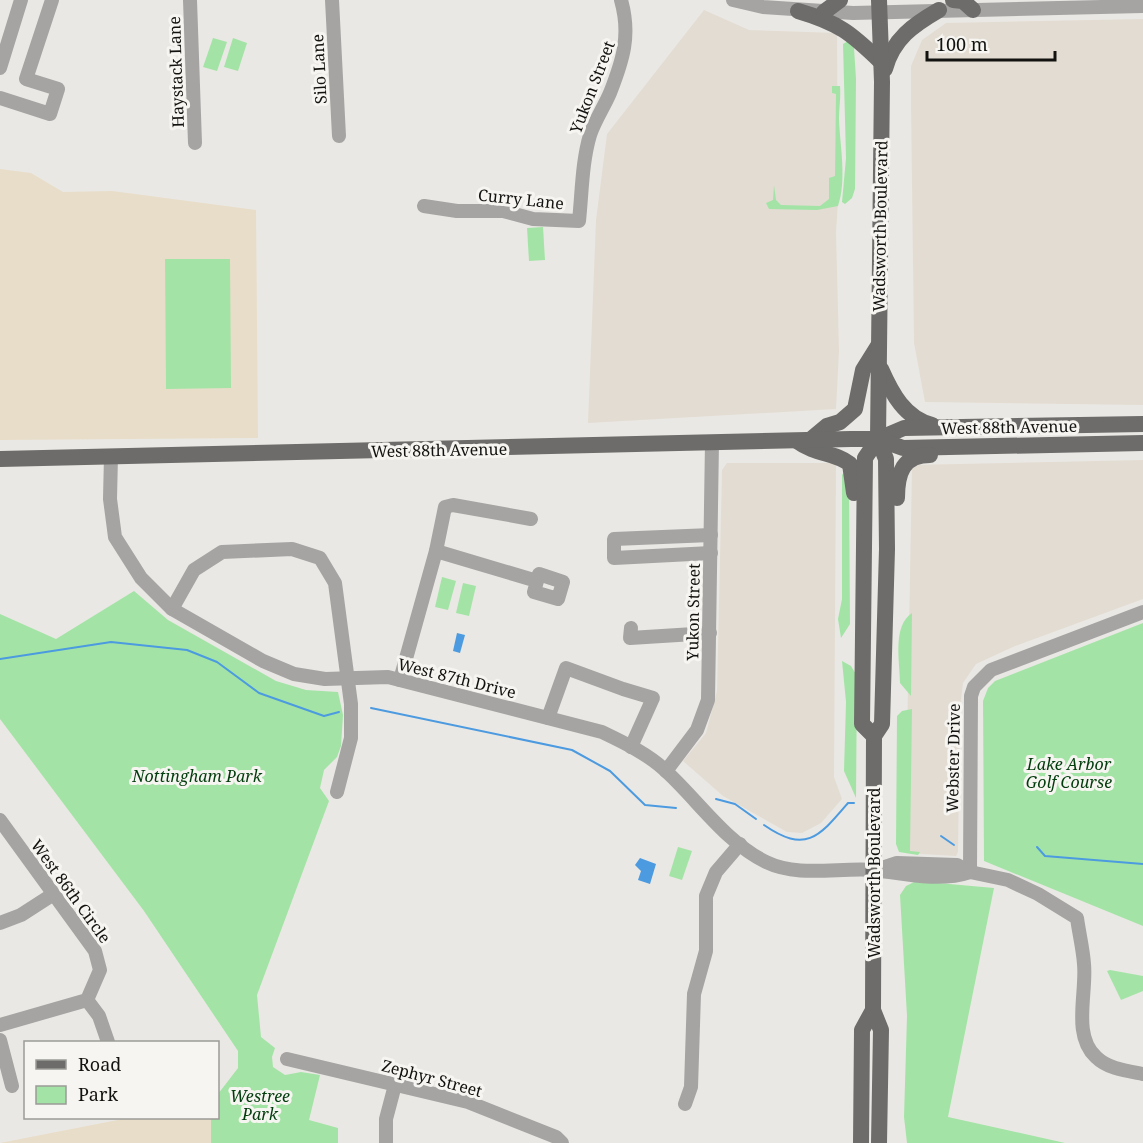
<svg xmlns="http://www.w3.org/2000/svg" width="1143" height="1143" font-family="'Noto Serif',serif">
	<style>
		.built { fill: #e3dcd2 }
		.education { fill: #e8ddc8 }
		.green { fill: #a3e4a6 }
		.water { fill: #4c9ae0 }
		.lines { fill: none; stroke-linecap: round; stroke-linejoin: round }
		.stream { stroke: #4c9ae0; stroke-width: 2 }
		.minor { stroke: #a5a4a3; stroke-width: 14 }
		.major { stroke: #6d6c6a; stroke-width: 16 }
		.labels { text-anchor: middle; stroke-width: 6; stroke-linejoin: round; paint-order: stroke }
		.street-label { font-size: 16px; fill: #121210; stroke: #f7f5f1 }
		.park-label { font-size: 16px; font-style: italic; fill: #003c0c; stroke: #f7f5f1 }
	</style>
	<rect width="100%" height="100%" fill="#eae8e4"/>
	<!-- built -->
	<g class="built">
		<path d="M 704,10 L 749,30 L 837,33 L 838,202 L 836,232 L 839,351 L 836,409 L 588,423 L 596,220 L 607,134 Z"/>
		<path d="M 1143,19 L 1143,405 L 925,402 L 914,343 L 911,107 L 911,66 L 922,40 L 946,23 Z"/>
		<path d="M 1143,460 L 1143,599 L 1015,646 L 976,664 L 963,683 L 960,708 L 958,852 L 956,856 L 905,853 L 912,465 Z"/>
		<path d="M 727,463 L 832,463 L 836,466 L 834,777 L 842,799 L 821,823 L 802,833 L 787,832 L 723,796 L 683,761 L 706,733 L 717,691 L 722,470 Z"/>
	</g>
	<!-- education -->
	<g class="education">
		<path d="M 0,169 L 31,173 L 63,192 L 112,191 L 256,210 L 258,438 L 0,440 Z"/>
		<path d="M 128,1118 L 211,1118 L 211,1143 L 0,1143 Z"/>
	</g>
	<!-- green -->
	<g class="green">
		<path d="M 213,38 L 227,42 L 217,71 L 203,67 Z"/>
		<path d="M 233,38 L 247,43 L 238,71 L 224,67 Z"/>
		<path d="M 848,41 L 854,48 L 856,79 L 855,189 L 852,198 L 845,204 L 842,202 L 846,158 L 843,44 Z"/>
		<path d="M 832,86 L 840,86 C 841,97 839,108 839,120 C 840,146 847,180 838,206 L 817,210 L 769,209 L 766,203 L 773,200 L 774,185 L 776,200 L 781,205 L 820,206 L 829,199 L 829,178 L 835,176 L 836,94 L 832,93 Z"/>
		<path d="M 543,227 L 545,260 L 529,261 L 527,228 Z"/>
		<path d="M 165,259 L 230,259 L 231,388 L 166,389 Z"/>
		<path d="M 845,471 L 849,484 L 850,624 L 841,638 L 838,619 L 842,599 L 842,475 Z"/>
		<path d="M 442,577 L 456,581 L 448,610 L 435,607 Z"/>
		<path d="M 463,583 L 476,586 L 469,616 L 456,613 Z"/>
		<path d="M 134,591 L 168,620 L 276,681 L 306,690 L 338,692 L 343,715 L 341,746 L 337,757 L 324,770 L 320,788 L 329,801 L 257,995 L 261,1037 L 275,1048 L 272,1057 L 273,1067 L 285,1075 L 301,1072 L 320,1075 L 309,1120 L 338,1128 L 338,1143 L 211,1143 L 211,1118 L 218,1118 L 218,1094 L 238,1068 L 238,1051 L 144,911 L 0,719 L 0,614 L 56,639 Z"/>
		<path d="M 912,613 L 911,696 L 900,683 C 900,662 892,626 912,613 Z"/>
		<path d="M 1143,623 L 1143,926 L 984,861 L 983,701 L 988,688 L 995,681 Z"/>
		<path d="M 842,661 L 851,666 L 857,676 L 856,798 L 844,771 L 846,702 Z"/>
		<path d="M 912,709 L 910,851 L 920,852 L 918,855 L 899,852 L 896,844 L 897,716 L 902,711 Z"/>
		<path d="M 678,847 L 692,851 L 682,880 L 669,876 Z"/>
		<path d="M 916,881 L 994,888 L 948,1117 L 1065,1143 L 907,1143 L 904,1117 L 907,1016 L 900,895 L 906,886 Z"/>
		<path d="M 1110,970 L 1143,976 L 1143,991 L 1121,1000 L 1107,971 Z"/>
	</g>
	<!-- water -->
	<g class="water">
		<path d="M 457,633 L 465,635 L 460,653 L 453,651 Z"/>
		<path d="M 640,858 L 656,864 L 650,884 L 638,880 L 641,871 L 635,865 Z"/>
	</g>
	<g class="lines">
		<!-- stream -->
		<g class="stream">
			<path d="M 0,659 L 111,642 L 187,650 L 217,662 L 259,693 L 324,716 L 339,712"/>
			<path d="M 371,708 L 572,750 L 610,771 L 645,805 L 676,808"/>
			<path d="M 716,799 L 735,804 L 756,819"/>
			<path d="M 764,825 C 806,854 819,837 848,803 L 854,803"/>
			<path d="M 941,836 L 954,845"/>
			<path d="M 1037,847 L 1045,856 L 1143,864"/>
		</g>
		<!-- minor -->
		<g class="minor">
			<path d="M 190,0 L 195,143"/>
			<path d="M 332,0 L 339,136"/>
			<path d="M 733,0 L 763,7 L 853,13 L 1143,6"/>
			<path d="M 0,68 L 21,0"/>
			<path d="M 0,98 L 50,114 L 58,89 L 26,79 L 52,0"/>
			<path d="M 424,206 L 457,211 L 503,211 L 533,219 L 579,221 C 582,192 582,162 590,135 C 595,120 604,107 610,93 C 623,60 631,35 621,0"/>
			<path d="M 111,456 L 110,499 L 115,537 L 141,578 L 172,609 L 263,661 L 294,674 L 325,679 L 388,677 L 602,732 C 625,743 650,755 668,773 C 699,802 727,843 766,862 C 799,878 839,867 875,870 C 905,874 940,882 970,872"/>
			<path d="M 436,551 L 537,581 L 539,574 L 563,582 L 558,599 L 534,592 L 537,581"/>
			<path d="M 711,553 L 614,558 L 614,539 L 711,535"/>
			<path d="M 172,609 L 194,570 L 222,552 L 292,549 L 320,558 L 335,583 L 351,704 L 351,738 L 337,792"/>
			<path d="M 631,628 L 630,638 L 710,633"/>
			<path d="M 400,680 L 436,551 L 445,507 L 453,505 L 531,519"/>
			<path d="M 548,718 L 566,668 L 623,689 L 653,698 L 631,747"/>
			<path d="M 666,771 L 697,730 L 708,700 L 712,442"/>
			<path d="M 0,820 L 95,951 L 100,970 L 87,1000 L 0,1025"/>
			<path d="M 876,870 L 897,863 L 957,865 L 970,872 L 1008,880 L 1038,894 L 1077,918 C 1079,933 1083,949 1084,964 C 1087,993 1072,1035 1096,1057 C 1108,1069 1127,1071 1143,1074"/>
			<path d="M 970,872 L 971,696 L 974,687 L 991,670 L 1143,612"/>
			<path d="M 0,923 L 21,915 L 52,895"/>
			<path d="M 87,1000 L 99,1016 L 108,1042"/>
			<path d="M 0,1040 L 12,1086"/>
			<path d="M 287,1059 L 468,1102 L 556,1137 L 562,1143"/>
			<path d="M 685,1104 L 691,1087 L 694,994 L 706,951 L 706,896 L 716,872 L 740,844"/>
			<path d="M 386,1143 L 386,1119 L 395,1085"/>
		</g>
		<!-- major -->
		<g class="major">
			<path d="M 953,0 L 963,1 L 973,10"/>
			<path d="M 798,11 C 839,23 851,33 881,62"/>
			<path d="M 824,12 L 840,0"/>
			<path d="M 885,69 C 893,39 913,25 939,10"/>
			<path d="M 881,369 C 892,394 905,418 932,425"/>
			<path d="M 878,439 L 904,428 L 1143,424"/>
			<path d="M 797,441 C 816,455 835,452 850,464 L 854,493"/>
			<path d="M 809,441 L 827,426 L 840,422 L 855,409 L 863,370 L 878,346"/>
			<path d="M 0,459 L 851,439 L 878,439 L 903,448 L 1143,443"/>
			<path d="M 897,498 C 897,473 903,455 930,455"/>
			<path d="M 874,736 L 862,724 L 865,458 L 878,439"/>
			<path d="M 861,1143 L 862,1030 L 873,1010"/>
			<path d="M 879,1143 L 881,1030 L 873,1010 L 874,736 L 882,724 L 887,549 L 886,459 L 878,439 L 882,82 L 879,0"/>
		</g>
	</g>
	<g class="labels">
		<!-- street labels -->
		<g class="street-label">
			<text transform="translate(319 69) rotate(-93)" y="6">Silo Lane</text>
			<text transform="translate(176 72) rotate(-92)" y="6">Haystack Lane</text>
			<text transform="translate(592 87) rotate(-69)" y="6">Yukon Street</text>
			<text transform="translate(521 199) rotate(6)" y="6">Curry Lane</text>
			<text transform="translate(880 226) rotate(-89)" y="6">Wadsworth Boulevard</text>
			<text transform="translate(1009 427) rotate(-1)" y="6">West 88th Avenue</text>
			<text transform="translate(439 450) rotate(-1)" y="6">West 88th Avenue</text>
			<text transform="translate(693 612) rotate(-89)" y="6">Yukon Street</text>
			<text transform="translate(457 678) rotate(14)" y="6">West 87th Drive</text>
			<text transform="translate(953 758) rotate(-89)" y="6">Webster Drive</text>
			<text transform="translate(874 873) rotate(-90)" y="6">Wadsworth Boulevard</text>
			<text transform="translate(71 891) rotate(54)" y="6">West 86th Circle</text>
			<text transform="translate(432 1078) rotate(15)" y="6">Zephyr Street</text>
		</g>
		<!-- park labels -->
		<g class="park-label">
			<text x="1069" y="770">Lake Arbor<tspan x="1069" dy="18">Golf Course</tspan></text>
			<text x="197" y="782">Nottingham Park</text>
			<text x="260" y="1102">Westree<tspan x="260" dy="18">Park</tspan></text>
		</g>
	</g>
	<!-- legend -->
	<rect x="24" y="1041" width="195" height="78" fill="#f7f5f1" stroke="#9b9a97" stroke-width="1.5"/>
	<rect x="36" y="1060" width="30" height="9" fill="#6d6c6a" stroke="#9b9a97" stroke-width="1.5"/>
	<text x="78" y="1071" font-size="18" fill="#121210">Road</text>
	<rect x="36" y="1086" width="30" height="18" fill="#a3e4a6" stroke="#9b9a97" stroke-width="1.5"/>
	<text x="78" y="1101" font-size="18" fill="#121210">Park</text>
	<!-- scale -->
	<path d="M927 51v9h128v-9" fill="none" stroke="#121210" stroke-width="3"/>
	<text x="936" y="51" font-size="18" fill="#121210" stroke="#f7f5f1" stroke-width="4.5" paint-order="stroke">100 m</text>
</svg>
